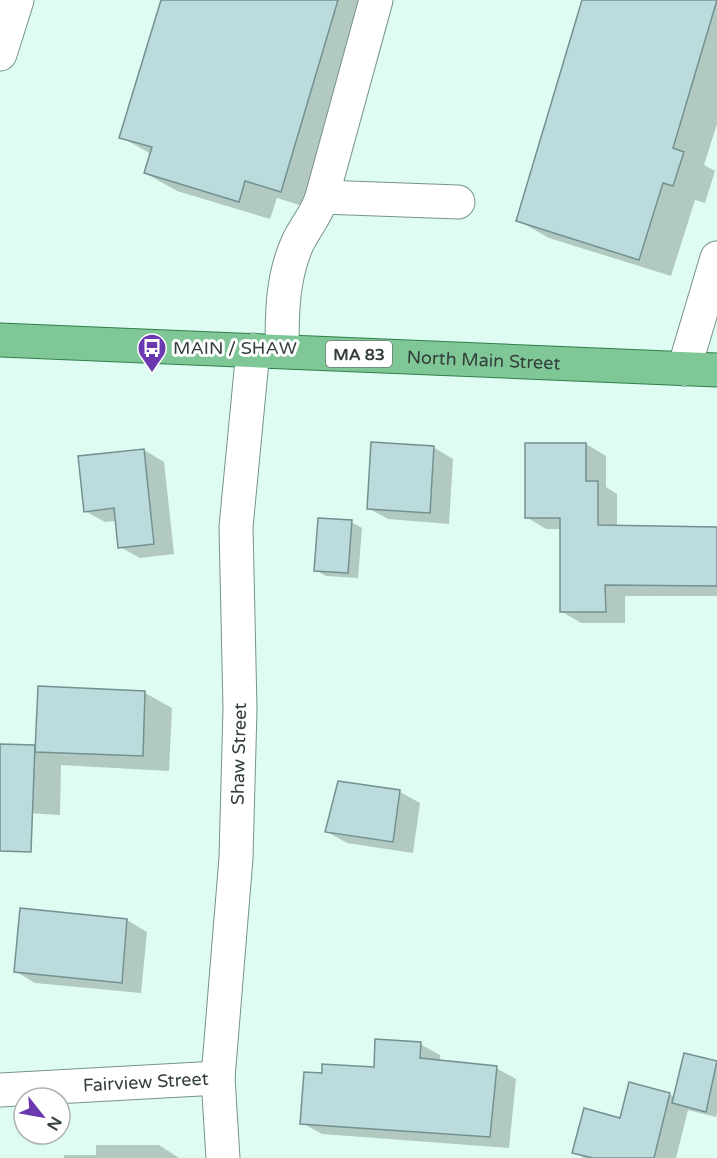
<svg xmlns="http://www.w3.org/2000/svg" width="717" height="1158" font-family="'Varela Round',sans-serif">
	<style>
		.shadow { fill: #0003 }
		.building { fill: #bcdbdc; stroke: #749192; stroke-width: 1.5 }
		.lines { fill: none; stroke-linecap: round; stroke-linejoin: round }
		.minor-casing { stroke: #78938a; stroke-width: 35 }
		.major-casing { stroke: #2e7f49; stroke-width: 35 }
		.minor { stroke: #fff; stroke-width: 33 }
		.major { stroke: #80c797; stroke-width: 33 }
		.labels { text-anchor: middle; stroke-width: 6; stroke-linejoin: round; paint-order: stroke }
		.shield { fill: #fff; stroke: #707976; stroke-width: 1.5 }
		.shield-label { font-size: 16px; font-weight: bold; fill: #333f3b }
		.poi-label { font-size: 18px; fill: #333f3b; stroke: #fff; text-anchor: start }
		.street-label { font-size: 18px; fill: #333f3b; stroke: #fff }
	</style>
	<rect width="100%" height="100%" fill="#defcf2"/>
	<!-- shadow -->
	<g class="shadow">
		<path d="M 162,0 L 375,0 L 312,209 L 277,198 L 270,219 L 177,191 L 145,173 L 151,154 L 121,137 Z"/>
		<path d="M 585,0 L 717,0 L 717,124 L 704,165 L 715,171 L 705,203 L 695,200 L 671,276 L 549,238 L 517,220 Z"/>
		<path d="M 586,444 L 606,456 L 606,487 L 617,494 L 617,527 L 717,528 L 717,596 L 625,596 L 625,623 L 581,623 L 561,611 L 561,529 L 546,529 L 526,517 Z"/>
		<path d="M 433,447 L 453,459 L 449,524 L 388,519 L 368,508 Z"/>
		<path d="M 144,450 L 164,462 L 174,554 L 140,558 L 120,547 L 117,521 L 105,522 L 85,511 Z"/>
		<path d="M 351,522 L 362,528 L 358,578 L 326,576 L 316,570 Z"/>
		<path d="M 145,693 L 172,708 L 169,771 L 61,765 L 60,815 L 9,812 L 0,807 L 0,745 L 37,748 Z"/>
		<path d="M 339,783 L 400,792 L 420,803 L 413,853 L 347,843 L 327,832 Z"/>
		<path d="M 127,920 L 147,932 L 141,993 L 35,983 L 15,971 Z"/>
		<path d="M 420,1044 L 440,1055 L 440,1062 L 496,1068 L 516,1079 L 509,1148 L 322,1134 L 302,1123 L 323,1075 L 375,1069 Z"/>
		<path d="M 685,1055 L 717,1062 L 717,1113 L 716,1117 L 688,1110 L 676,1158 L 584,1158 L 573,1152 L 669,1094 L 675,1097 Z"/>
		<path d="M 96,1145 L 159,1145 L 179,1158 L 64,1158 L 64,1155 L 96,1155 Z"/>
	</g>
	<!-- building -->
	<g class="building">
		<path d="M 161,0 L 338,0 L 281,192 L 245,181 L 239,202 L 144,173 L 152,147 L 119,138 Z"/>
		<path d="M 582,0 L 717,0 L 673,148 L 684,152 L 673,186 L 663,183 L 639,260 L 516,221 Z"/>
		<path d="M 371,442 L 434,446 L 430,513 L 367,509 Z"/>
		<path d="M 525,443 L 586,443 L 586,481 L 598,481 L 598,525 L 717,527 L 717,586 L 605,585 L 606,612 L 560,612 L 560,518 L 525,518 Z"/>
		<path d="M 144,449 L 154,544 L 118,548 L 114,508 L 84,512 L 78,456 Z"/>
		<path d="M 318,518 L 352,520 L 348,573 L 314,571 Z"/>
		<path d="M 38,686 L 145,691 L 143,756 L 35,752 Z"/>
		<path d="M 0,744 L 35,745 L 31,852 L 0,851 Z"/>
		<path d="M 338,781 L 400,790 L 393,842 L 325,832 Z"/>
		<path d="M 20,908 L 127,919 L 122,983 L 14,972 Z"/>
		<path d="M 375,1039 L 421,1042 L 420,1058 L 497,1066 L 490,1137 L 300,1124 L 304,1072 L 322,1073 L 322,1064 L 374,1067 Z"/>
		<path d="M 684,1053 L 717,1061 L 706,1112 L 672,1103 Z"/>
		<path d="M 629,1082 L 670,1093 L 654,1158 L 593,1158 L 572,1153 L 584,1108 L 620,1118 Z"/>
	</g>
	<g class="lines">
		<!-- minor casing -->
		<g class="minor-casing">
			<g id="minor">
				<path d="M 0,54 L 17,0"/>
				<path d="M 322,197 L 458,202"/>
				<path d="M 282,351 C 282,313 282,277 298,242 C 306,226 317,214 322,197 L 376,0"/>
				<path d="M 684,369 L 717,258"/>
				<path id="s1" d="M 0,1090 L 218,1078"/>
				<path id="s2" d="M 223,1158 L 218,1078 L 236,858 L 240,709 L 236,527 L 253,350"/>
			</g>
		</g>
		<!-- major casing -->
		<g class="major-casing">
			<g id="major">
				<path id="s3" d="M 0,340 L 717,370"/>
			</g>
		</g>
		<!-- minor -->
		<use href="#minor" class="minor"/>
		<!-- major -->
		<use href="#major" class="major"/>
	</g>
	<!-- icons -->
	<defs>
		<g id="bus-pin" transform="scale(1.5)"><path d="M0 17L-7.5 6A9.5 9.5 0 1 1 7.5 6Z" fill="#6a39b0" stroke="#fff"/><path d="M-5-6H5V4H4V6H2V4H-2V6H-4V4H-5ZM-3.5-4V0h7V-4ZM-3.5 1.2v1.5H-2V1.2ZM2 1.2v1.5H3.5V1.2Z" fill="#fff"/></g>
	</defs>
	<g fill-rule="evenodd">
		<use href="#bus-pin" x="152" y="348"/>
	</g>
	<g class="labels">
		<!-- shield labels -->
		<rect class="shield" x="326" y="341" width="66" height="26" rx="4.5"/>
		<g class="shield-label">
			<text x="359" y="360">MA 83</text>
		</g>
		<!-- poi labels -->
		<g class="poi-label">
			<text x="173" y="354">MAIN / SHAW</text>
		</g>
		<!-- street labels -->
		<g class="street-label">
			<text dy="6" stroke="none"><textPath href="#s3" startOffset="484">North Main Street</textPath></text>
			<text dy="6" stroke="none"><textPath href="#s2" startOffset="405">Shaw Street</textPath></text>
			<text dy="6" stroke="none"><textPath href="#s1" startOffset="146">Fairview Street</textPath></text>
		</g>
	</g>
	<!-- north arrow -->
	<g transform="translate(42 1116) rotate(121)"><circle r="28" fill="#ffffff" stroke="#adb2b1" stroke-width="1.5"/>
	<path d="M0-4.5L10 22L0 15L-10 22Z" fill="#6a39b0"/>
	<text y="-9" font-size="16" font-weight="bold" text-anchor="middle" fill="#333f3b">N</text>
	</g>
</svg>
